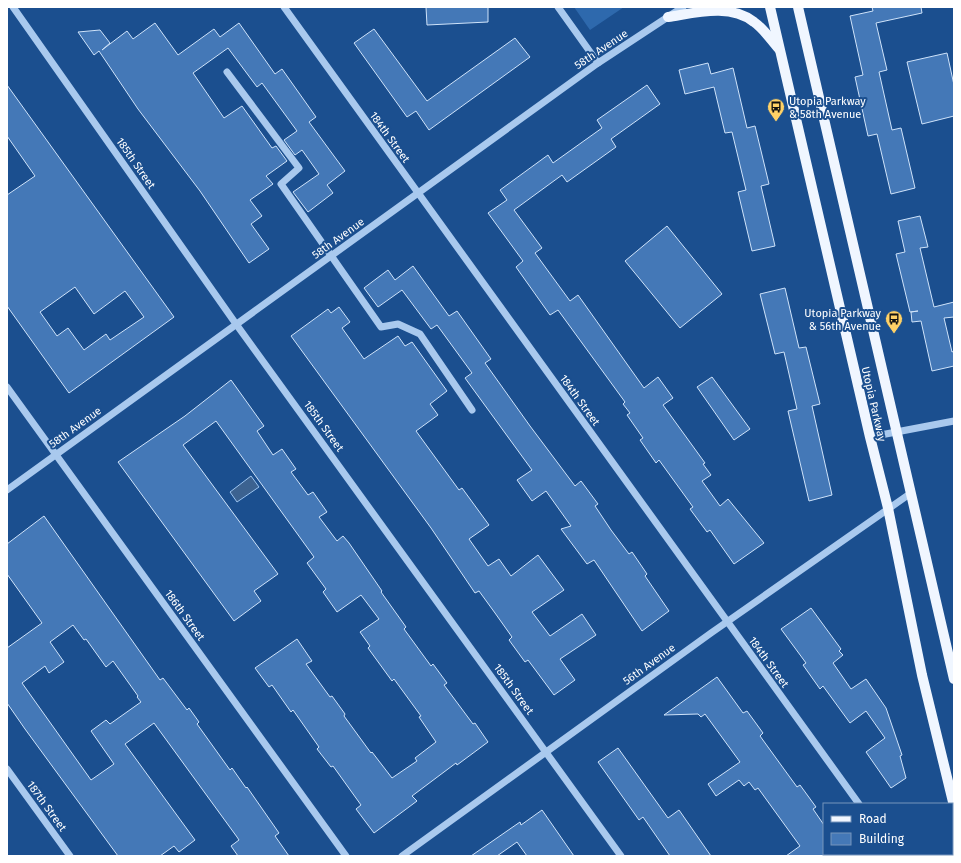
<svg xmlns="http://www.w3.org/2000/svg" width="961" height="863" font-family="'Fira Sans',sans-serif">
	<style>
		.green { fill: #2e69ad }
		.water { fill: #3c6290; stroke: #9cc4f0 }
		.building { fill: #4478b7; stroke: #cfe3fa; fill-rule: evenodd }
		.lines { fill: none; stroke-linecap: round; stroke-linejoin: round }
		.minor { stroke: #a9c9ee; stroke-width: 7 }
		.major { stroke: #f0f6ff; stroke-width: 10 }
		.labels { text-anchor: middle; stroke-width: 4; stroke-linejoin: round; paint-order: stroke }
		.street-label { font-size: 11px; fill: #fff; stroke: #1b4f8f }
		.poi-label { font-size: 11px; fill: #fff; stroke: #1b4f8f; text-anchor: start }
	</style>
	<rect width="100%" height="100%" fill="#1b4f8f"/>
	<!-- green -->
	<path class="green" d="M 574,7 L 624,7 L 590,30 Z"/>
	<!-- water -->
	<path class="water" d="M 251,476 L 259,487 L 237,502 L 230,492 Z"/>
	<!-- building -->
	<g class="building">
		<path d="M 426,7 L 488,7 L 488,22 L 427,25 Z"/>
		<path d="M 872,7 L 921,7 L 922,13 L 876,23 L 887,70 L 879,72 L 892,130 L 901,128 L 915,188 L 891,194 L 877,134 L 868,136 L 855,77 L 863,75 L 850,16 L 873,11 Z"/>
		<path d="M 155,23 L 178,55 L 214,29 L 220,37 L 239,23 L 275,74 L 282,69 L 316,117 L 309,122 L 345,171 L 327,185 L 333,193 L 308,212 L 293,192 L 319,174 L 302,150 L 295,155 L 284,140 L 297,131 L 262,83 L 257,87 L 228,48 L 193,73 L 224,118 L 242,106 L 272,148 L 276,146 L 287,161 L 266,176 L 273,184 L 250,200 L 262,216 L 251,224 L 269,249 L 249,263 L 200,191 L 138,109 L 99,51 L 94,55 L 78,32 L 100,30 L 110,43 L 102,50 L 127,31 L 133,39 Z"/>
		<path d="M 374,29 L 427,101 L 515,38 L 530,57 L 429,130 L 416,111 L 407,117 L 354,43 Z"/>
		<path d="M 947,53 L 954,85 L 954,116 L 922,124 L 907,62 Z"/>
		<path d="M 708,63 L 711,74 L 733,68 L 747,128 L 755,126 L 769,184 L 761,186 L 775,246 L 752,251 L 738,192 L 746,190 L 732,132 L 725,133 L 714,87 L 685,94 L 679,70 Z"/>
		<path d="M 7,85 L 174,317 L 69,393 L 7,306 L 7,195 L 35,176 L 7,136 ZM 75,287 L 94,314 L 125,291 L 144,317 L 110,340 L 106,334 L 84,350 L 68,328 L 57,336 L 40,312 Z"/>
		<path d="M 647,85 L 660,104 L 611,139 L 616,147 L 567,182 L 562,175 L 514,210 L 542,248 L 535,253 L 570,301 L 578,295 L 644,388 L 658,377 L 673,398 L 663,405 L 705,463 L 703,464 L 711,475 L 702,481 L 720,506 L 728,499 L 764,543 L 734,564 L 710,530 L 707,532 L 690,509 L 693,507 L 659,460 L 656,463 L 640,440 L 643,438 L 627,415 L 630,413 L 623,404 L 625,402 L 558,310 L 550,315 L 516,267 L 523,261 L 488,213 L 507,200 L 500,190 L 548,155 L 553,163 L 602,128 L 597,120 Z"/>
		<path d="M 920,216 L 928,247 L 920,248 L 934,307 L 954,302 L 954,317 L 944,318 L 952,352 L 954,351 L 954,366 L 932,371 L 921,321 L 912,322 L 911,312 L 918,311 L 910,312 L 896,254 L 905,252 L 898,221 Z"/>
		<path d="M 667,226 L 722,294 L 680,328 L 625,261 Z"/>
		<path d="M 413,266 L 449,316 L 457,311 L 491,359 L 485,363 L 530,426 L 575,486 L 581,481 L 598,504 L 595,506 L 611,530 L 629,554 L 632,552 L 647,574 L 645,576 L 669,611 L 642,631 L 594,560 L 587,564 L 561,529 L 571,526 L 546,491 L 532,501 L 517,480 L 532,470 L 465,378 L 472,373 L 437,325 L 431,329 L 402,290 L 378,307 L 364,288 L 388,270 L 395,280 Z"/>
		<path d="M 785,288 L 799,348 L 806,347 L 820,404 L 812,406 L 832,495 L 809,501 L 788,411 L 797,409 L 784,352 L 775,354 L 760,294 Z"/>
		<path d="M 339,307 L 350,322 L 342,328 L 364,359 L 398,336 L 405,346 L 412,342 L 447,391 L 430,404 L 438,415 L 416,431 L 459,490 L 462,488 L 489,525 L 469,539 L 488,566 L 499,559 L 511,576 L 538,555 L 564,590 L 532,612 L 550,636 L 582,614 L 596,635 L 560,659 L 575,680 L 554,695 L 528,660 L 525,662 L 509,640 L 512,637 L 495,613 L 479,591 L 475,593 L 431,528 L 291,336 L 328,309 L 331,313 Z"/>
		<path d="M 712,377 L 750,429 L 734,440 L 697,387 Z"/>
		<path d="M 231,380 L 264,426 L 257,431 L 273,455 L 282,449 L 296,469 L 291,472 L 308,495 L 313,492 L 327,512 L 319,517 L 337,541 L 343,536 L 349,543 L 382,591 L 381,592 L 406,627 L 404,629 L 431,666 L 433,664 L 447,683 L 444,685 L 473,724 L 475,723 L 488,742 L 457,765 L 456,763 L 412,796 L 417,801 L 374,833 L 356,809 L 361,805 L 333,766 L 331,767 L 317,749 L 319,747 L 293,710 L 291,712 L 272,685 L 269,687 L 255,668 L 297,639 L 312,661 L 306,664 L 330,697 L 332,696 L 345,714 L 344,716 L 371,753 L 372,752 L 392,778 L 417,761 L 415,758 L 436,742 L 419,717 L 421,716 L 394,679 L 392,681 L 368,648 L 370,646 L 360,632 L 379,619 L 361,595 L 337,612 L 323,592 L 326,589 L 307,563 L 314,557 L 216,421 L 183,445 L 278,574 L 254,591 L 261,601 L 234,621 L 118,462 L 185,416 Z"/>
		<path d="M 44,516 L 160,680 L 163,678 L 187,710 L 189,708 L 199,722 L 197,724 L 230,770 L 232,768 L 246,788 L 247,787 L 279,833 L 275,836 L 289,856 L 238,856 L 231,846 L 239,840 L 237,837 L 154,723 L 125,744 L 195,840 L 179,852 L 174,846 L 160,856 L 118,856 L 25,729 L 7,703 L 7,648 L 42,623 L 7,574 L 7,544 ZM 73,625 L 84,640 L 86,639 L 106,667 L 113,661 L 138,696 L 137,697 L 141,702 L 110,724 L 106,720 L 91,731 L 114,764 L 91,780 L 22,683 L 45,666 L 49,673 L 64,662 L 50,642 Z"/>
		<path d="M 811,608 L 841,649 L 839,651 L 843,655 L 833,663 L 851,689 L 866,679 L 886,708 L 902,755 L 900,756 L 906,778 L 891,788 L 866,752 L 885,738 L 866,711 L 850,723 L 823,686 L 820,689 L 803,665 L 806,663 L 781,629 Z"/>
		<path d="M 717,677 L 743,713 L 747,711 L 763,733 L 760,736 L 797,787 L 800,785 L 816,807 L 813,809 L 824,825 L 824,856 L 786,856 L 800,846 L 758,788 L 755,790 L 749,782 L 744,786 L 739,780 L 716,796 L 708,784 L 740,762 L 705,714 L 701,717 L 698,714 L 664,715 Z"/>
		<path d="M 618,748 L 668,818 L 679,810 L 711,856 L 670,856 L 643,817 L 639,820 L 598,762 Z"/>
		<path d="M 542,810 L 574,856 L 527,856 L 517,842 L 497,856 L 471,856 L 520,822 L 521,825 Z"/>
	</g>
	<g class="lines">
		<!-- minor -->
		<g class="minor">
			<path d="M 13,7 L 236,324 L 621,856"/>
			<path d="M 284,7 L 859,804"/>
			<path d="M 558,7 L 598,63"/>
			<path d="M 227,72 L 299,168 L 281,184 L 381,327 L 398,324 L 420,334 L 472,410"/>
			<path d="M 7,387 L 346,856"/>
			<path d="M 870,437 L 954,421"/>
			<path d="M 7,490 L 598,63 L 683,7"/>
			<path d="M 7,769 L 70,856"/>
			<path d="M 895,854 L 897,856"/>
			<path d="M 402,856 L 711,633 L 911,493"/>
		</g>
		<!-- major -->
		<g class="major">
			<path d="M 770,7 L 870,437 L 888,508 L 922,675 L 954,806"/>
			<path d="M 798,7 L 954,679"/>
			<path d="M 668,17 C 695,13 730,3 754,22 C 764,29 771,40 779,49"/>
		</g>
	</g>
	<!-- icons -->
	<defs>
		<g id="bus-pin" transform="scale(0.9)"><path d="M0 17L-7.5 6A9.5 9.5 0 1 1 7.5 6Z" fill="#ffd166" stroke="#1b4f8f"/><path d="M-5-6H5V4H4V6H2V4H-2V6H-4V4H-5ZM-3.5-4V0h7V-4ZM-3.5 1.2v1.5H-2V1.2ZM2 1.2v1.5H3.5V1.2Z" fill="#111"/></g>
	</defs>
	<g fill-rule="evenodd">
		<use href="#bus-pin" x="776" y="107"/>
		<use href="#bus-pin" x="894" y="319"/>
	</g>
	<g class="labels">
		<!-- street labels -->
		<g class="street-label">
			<text transform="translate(601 49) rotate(-34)" y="4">58th Avenue</text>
			<text transform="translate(390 137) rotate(54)" y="4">184th Street</text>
			<text transform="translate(136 163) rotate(55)" y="4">185th Street</text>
			<text transform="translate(338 238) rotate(-36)" y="4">58th Avenue</text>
			<text transform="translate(580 400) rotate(54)" y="4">184th Street</text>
			<text transform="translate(874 404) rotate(77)" y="4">Utopia Parkway</text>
			<text transform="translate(324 426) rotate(54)" y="4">185th Street</text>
			<text transform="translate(75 427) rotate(-36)" y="4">58th Avenue</text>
			<text transform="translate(185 615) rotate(54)" y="4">186th Street</text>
			<text transform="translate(769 662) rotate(54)" y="4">184th Street</text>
			<text transform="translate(649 664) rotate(-36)" y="4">56th Avenue</text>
			<text transform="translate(514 689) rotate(54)" y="4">185th Street</text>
			<text transform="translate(47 806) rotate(54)" y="4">187th Street</text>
		</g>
		<!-- poi labels -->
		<g class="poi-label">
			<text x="789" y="105">Utopia Parkway<tspan x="789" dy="13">&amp; 58th Avenue</tspan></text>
			<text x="881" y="317" text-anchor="end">Utopia Parkway<tspan x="881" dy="13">&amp; 56th Avenue</tspan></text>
		</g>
	</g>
	<!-- border -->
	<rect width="961" height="863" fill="none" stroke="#ffffff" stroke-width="16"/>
	<!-- legend -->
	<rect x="823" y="803" width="130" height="52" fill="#1b4f8f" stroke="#7695bc"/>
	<rect x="831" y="816" width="20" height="6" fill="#f0f6ff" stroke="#7695bc"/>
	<text x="859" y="823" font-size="12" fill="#ffffff">Road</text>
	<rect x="831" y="833" width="20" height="12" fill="#4478b7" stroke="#7695bc"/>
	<text x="859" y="843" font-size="12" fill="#ffffff">Building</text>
</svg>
